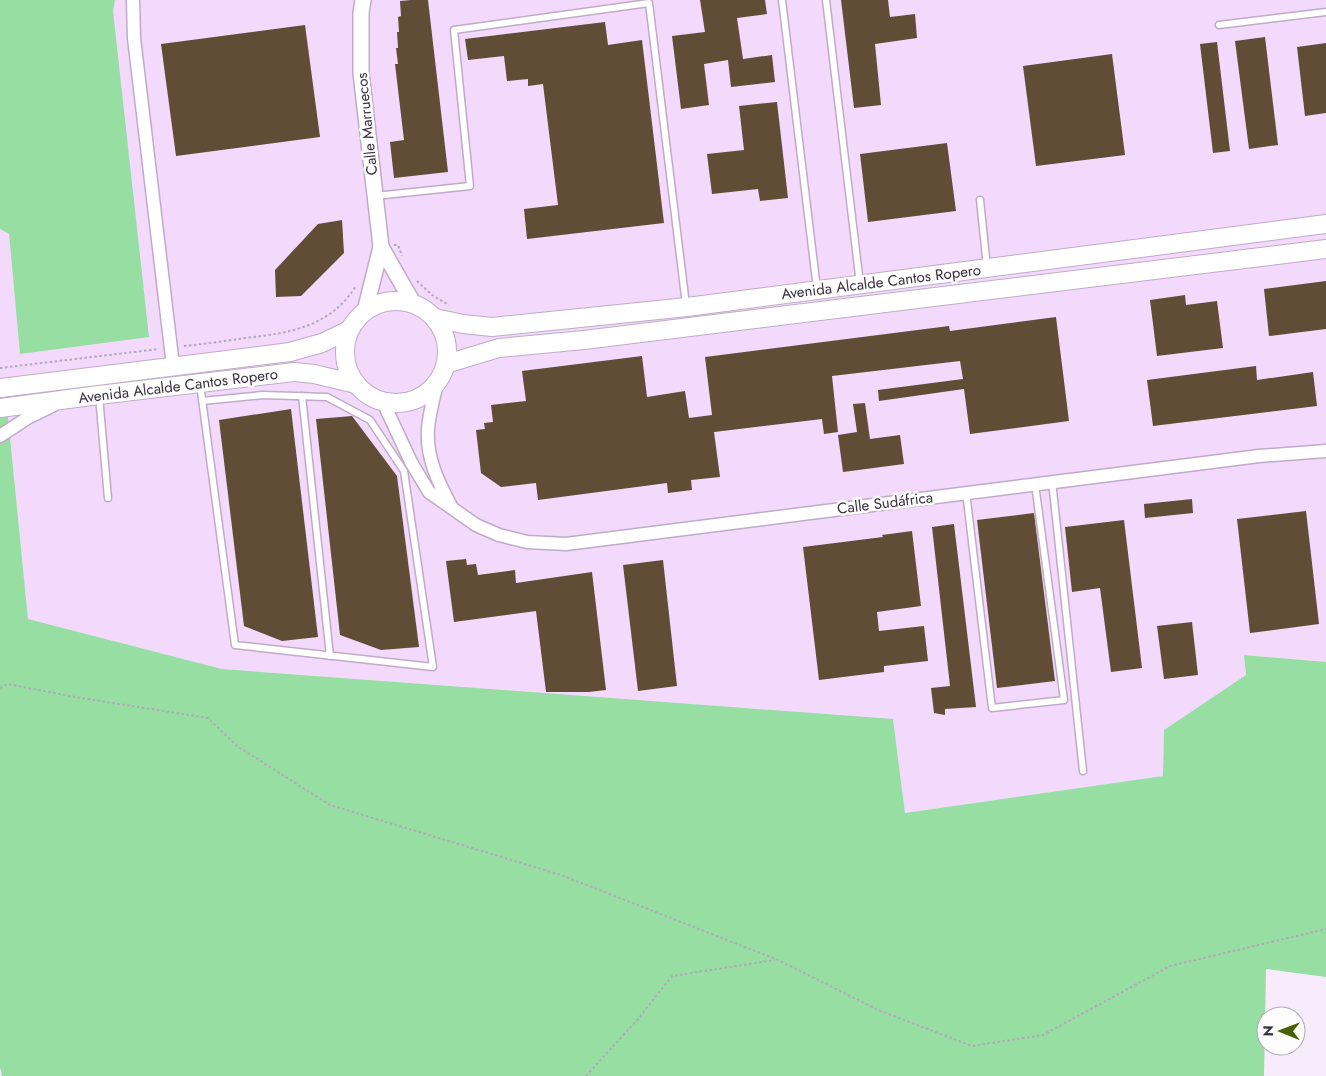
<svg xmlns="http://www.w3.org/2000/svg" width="1326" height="1076" font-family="Jost,sans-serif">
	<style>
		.built { fill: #f3dafd }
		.green { fill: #96dea2 }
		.building { fill: #614c35 }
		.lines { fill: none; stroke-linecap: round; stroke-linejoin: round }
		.service-casing { stroke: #bfabc7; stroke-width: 9 }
		.minor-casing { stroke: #bfabc7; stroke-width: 15 }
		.tertiary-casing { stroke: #bfabc7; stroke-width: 18 }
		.secondary-casing { stroke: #bfabc7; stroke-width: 20 }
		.path { stroke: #b3a8b7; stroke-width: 2; stroke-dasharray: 2.5 2.5; stroke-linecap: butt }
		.service { stroke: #fff; stroke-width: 6 }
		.minor { stroke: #fff; stroke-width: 12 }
		.tertiary { stroke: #fff; stroke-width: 15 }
		.secondary { stroke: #fff; stroke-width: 18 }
		.labels { text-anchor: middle; stroke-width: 5; stroke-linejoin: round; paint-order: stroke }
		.street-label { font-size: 15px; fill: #38303c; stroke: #fdfdfd }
	</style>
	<rect width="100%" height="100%" fill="#f7ebfc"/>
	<!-- built -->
	<path class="built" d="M 115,0 L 1326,0 L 1326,662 L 1244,655 L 1246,675 L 1164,730 L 1163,776 L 905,813 L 893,720 L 222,669 L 28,619 L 8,417 L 0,418 L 0,229 L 9,234 L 20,354 L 113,11 Z"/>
	<!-- green -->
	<g class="green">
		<path d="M 0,0 L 115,0 L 113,11 L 149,337 L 20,354 L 9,234 L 0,229 Z"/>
		<path d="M 8,417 L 28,619 L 222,669 L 893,719 L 905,813 L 1163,776 L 1164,730 L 1246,675 L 1244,655 L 1326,662 L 1326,977 L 1266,969 L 1264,1076 L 2,1076 L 0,1067 L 0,418 Z"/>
	</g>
	<!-- building -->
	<g class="building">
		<path d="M 411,0 L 428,0 L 448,172 L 394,178 L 390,142 L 404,140 L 395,64 L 398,64 L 396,48 L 398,48 L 397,32 L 399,32 L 398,17 L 401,16 L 400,1 Z"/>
		<path d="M 700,0 L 765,0 L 767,14 L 737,18 L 743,59 L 772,55 L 775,82 L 731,87 L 728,60 L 704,64 L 709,105 L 681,109 L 672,36 L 705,32 Z"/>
		<path d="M 841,0 L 888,0 L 890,17 L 915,14 L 917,38 L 875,44 L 881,105 L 854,108 Z"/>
		<path d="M 605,22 L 608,45 L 642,40 L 664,223 L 527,239 L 524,209 L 558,205 L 543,84 L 528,86 L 528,79 L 507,81 L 504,56 L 468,60 L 465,39 Z"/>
		<path d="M 305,25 L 320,137 L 176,156 L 161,44 Z"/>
		<path d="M 1265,37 L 1278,145 L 1249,149 L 1235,41 Z"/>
		<path d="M 1217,42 L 1230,151 L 1213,153 L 1200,44 Z"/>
		<path d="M 1326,43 L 1326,113 L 1305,116 L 1297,47 Z"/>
		<path d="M 1112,54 L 1125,155 L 1036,166 L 1023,66 Z"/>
		<path d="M 777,102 L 788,198 L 760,201 L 758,189 L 712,194 L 707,154 L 744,150 L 739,106 Z"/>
		<path d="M 947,143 L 956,211 L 868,222 L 860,154 Z"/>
		<path d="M 342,220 L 344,253 L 301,296 L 276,297 L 275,270 L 318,224 Z"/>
		<path d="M 1326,281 L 1326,329 L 1269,336 L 1264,289 Z"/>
		<path d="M 1185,295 L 1186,305 L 1217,301 L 1223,348 L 1157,356 L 1150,300 Z"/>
		<path d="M 1056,317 L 1069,421 L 970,434 L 964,389 L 879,401 L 878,390 L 963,379 L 960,361 L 832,376 L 838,432 L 824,434 L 822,419 L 714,432 L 720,477 L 691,480 L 692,490 L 668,493 L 667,483 L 538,500 L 536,483 L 501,487 L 481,473 L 476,430 L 485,429 L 484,423 L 493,422 L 491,405 L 526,401 L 522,371 L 642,356 L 647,397 L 685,391 L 689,418 L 712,415 L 705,357 L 949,326 L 950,331 Z"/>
		<path d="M 1256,366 L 1257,380 L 1313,372 L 1317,406 L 1153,426 L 1147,380 Z"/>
		<path d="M 865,403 L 870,439 L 900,435 L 904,464 L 843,472 L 838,435 L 857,432 L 853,404 Z"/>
		<path d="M 291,409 L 318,637 L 282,641 L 244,626 L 219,420 Z"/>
		<path d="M 352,416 L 397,476 L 419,647 L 381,650 L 340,635 L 316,419 Z"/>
		<path d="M 1192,499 L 1193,513 L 1145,518 L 1144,504 Z"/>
		<path d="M 1306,511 L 1319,624 L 1250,633 L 1237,519 Z"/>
		<path d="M 1034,513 L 1055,681 L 997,688 L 977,520 Z"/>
		<path d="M 1124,520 L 1142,668 L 1111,672 L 1100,588 L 1072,592 L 1065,527 Z"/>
		<path d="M 954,524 L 976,707 L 945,709 L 945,715 L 934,713 L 931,688 L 950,686 L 932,527 Z"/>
		<path d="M 912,531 L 921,606 L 877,612 L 879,631 L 924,626 L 928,661 L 884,666 L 884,672 L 819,680 L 803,547 L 883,537 L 882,535 Z"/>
		<path d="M 466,559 L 467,565 L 476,564 L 478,575 L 515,570 L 516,583 L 592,572 L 606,690 L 589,692 L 546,692 L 536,611 L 454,622 L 446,561 Z"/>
		<path d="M 663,560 L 677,686 L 638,691 L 623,565 Z"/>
		<path d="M 1192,622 L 1198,675 L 1164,679 L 1157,626 Z"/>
	</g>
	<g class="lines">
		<!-- service casing -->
		<g class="service-casing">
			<g id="service">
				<path d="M 782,0 L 817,289"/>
				<path d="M 826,0 L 860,284"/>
				<path d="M 1219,25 L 1326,12"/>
				<path d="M 375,196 L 470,186 L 454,30 L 649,3 L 686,305"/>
				<path d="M 980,200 L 987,267"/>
				<path d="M 200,384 L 235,645 L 433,667 L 404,471 L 370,420 L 327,397 L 263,395 L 202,401"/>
				<path d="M 99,396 L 108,498"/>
				<path d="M 302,396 L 330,656"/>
				<path d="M 1052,481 L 1083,771"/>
				<path d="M 966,492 L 992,708 L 1064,700 L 1035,484"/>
			</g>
		</g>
		<!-- minor casing -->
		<g class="minor-casing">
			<g id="minor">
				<path d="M 133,0 L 134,38 L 173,366"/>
				<path d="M 437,383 C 434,397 429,414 428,429 C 426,457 438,482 451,506"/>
				<path d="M 383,402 L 411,462 L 429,492 L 476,525 L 499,535 L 527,542 L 566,544 L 1259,456 L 1326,451"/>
				<path d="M 0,436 L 29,417 L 54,405"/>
			</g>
		</g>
		<!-- tertiary casing -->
		<g class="tertiary-casing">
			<g id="tertiary">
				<path d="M 363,0 L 361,13 L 361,73 L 381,247 L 365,311"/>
				<path d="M 381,247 L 413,303"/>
			</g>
		</g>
		<!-- secondary casing -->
		<g class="secondary-casing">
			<g id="secondary">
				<circle cx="396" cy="352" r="51"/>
				<path d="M 435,318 L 463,324 L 492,327 L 687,307 L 1326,224"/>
				<path d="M 446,364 L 499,348 L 584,340 L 1326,249"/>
				<path d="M 0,388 L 290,352 L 322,343 L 349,330"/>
				<path d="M 0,408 L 99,395 L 294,372 L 314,374 L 356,384"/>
			</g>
		</g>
		<!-- path -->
		<g class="path">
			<path d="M 394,245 L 398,245 L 402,256"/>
			<path d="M 417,281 L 432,295 L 449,305"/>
			<path d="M 184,346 C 204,344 225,341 245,338 C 290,333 330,327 356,286"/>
			<path d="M 0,368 L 159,349"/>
			<path d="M 0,688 L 7,684 L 81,698 L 208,718 L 237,746 L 330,805 L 561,875 L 778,960 L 878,1010 L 972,1046 L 1043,1035 L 1170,966 L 1326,929"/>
			<path d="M 586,1076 L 638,1019 L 672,976 L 775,960"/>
		</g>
		<!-- service -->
		<use href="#service" class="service"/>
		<!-- minor -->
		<use href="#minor" class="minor"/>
		<!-- tertiary -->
		<use href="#tertiary" class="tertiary"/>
		<!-- secondary -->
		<use href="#secondary" class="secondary"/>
	</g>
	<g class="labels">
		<!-- street labels -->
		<g class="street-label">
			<text transform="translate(367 124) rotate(-96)" y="5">Calle Marruecos</text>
			<text transform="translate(881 282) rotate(-7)" y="5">Avenida Alcalde Cantos Ropero</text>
			<text transform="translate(178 386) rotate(-7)" y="5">Avenida Alcalde Cantos Ropero</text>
			<text transform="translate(885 503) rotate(-7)" y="5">Calle Sudáfrica</text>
		</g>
	</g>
	<!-- north arrow -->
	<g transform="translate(1281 1031) rotate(271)"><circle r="24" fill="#fdfdfd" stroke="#aeabb0"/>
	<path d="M0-4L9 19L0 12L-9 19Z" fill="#4c5e03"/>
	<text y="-8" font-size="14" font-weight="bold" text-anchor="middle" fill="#38303c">N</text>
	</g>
</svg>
